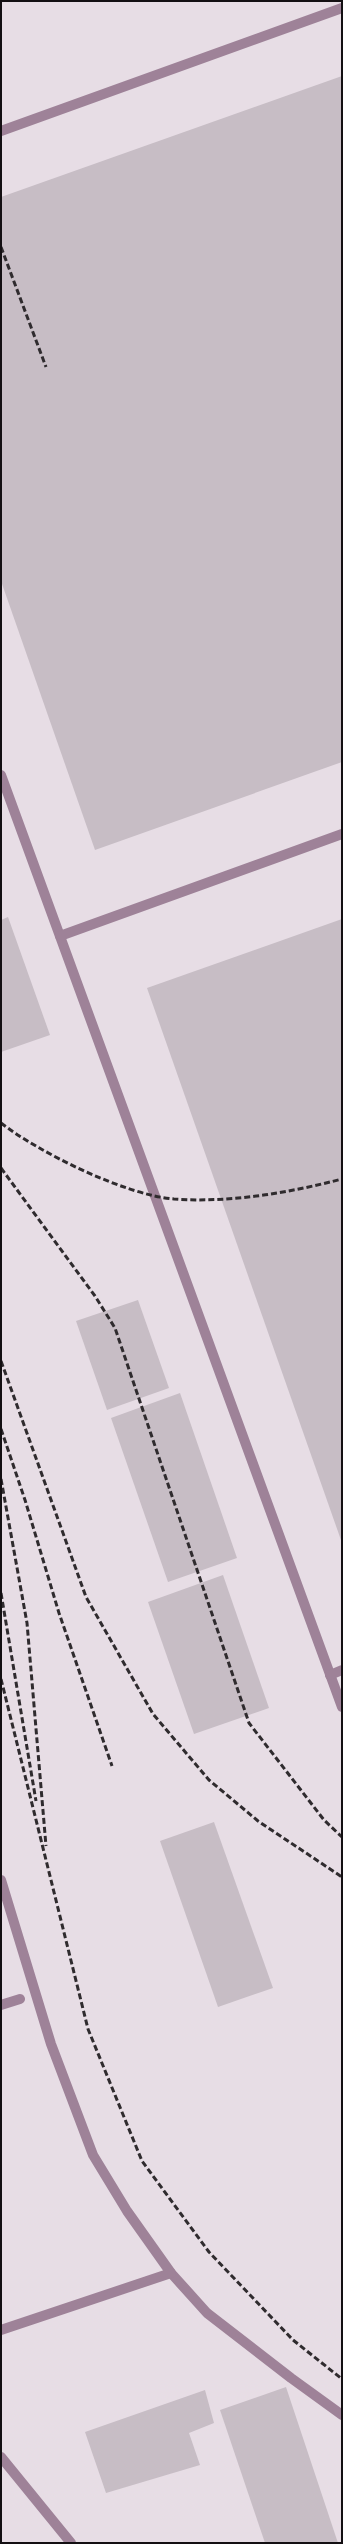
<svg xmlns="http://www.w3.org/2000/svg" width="343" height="2544" font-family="Karla,sans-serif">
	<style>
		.building { fill: #c7bdc5 }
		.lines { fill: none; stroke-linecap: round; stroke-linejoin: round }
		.lane { stroke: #9e8298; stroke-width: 10 }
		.rail { stroke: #2f2b2e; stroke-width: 3; stroke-dasharray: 6 3; stroke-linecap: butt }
	</style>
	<rect width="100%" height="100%" fill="#e7dde5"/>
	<!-- building -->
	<g class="building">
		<path d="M 342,76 L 342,762 L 95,850 L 1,581 L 1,197 Z"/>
		<path d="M 8,917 L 50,1035 L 1,1052 L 1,920 Z"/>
		<path d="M 342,919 L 342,1543 L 147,988 Z"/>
		<path d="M 138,1300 L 169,1388 L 107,1410 L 76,1321 Z"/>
		<path d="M 180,1393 L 237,1558 L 168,1582 L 111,1418 Z"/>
		<path d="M 223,1575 L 269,1708 L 194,1734 L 148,1602 Z"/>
		<path d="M 214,1822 L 273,1988 L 218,2007 L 160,1841 Z"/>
		<path d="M 286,2387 L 338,2543 L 265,2543 L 220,2410 Z"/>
		<path d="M 205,2390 L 214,2423 L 189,2433 L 200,2465 L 106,2493 L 85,2432 Z"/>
	</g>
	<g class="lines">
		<!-- lane -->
		<g class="lane">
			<path d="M 1,131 L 342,8"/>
			<path d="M 1,775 L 342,1707"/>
			<path d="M 60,936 L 342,834"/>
			<path d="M 330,1675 L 342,1670"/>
			<path d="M 1,1880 L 51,2044 L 93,2155 L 127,2211 L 171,2273 L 207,2313 L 291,2378 L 342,2415"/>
			<path d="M 1,2005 L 20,1999"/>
			<path d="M 1,2330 L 171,2273"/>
			<path d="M 1,2457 L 71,2543"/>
		</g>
		<!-- rail -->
		<g class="rail">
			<path d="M 1,247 L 46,367"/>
			<path d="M 1,1123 C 40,1153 125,1195 174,1199 C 230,1203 288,1193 342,1179"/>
			<path d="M 1,1168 L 95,1296 L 115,1328 L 249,1723 L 324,1820 L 342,1837"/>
			<path d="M 1,1361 L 86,1597 L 153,1714 L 209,1780 L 258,1821 L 342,1877"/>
			<path d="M 1,1429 L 25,1500 L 59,1613 L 112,1766"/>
			<path d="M 1,1479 L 27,1623 L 46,1846"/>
			<path d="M 1,1593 L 36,1801"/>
			<path d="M 1,1679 L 88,2029 L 142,2161 L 209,2252 L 293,2340 L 342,2379"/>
		</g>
	</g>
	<!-- border -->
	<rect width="343" height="2544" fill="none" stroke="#130f12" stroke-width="4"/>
</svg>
